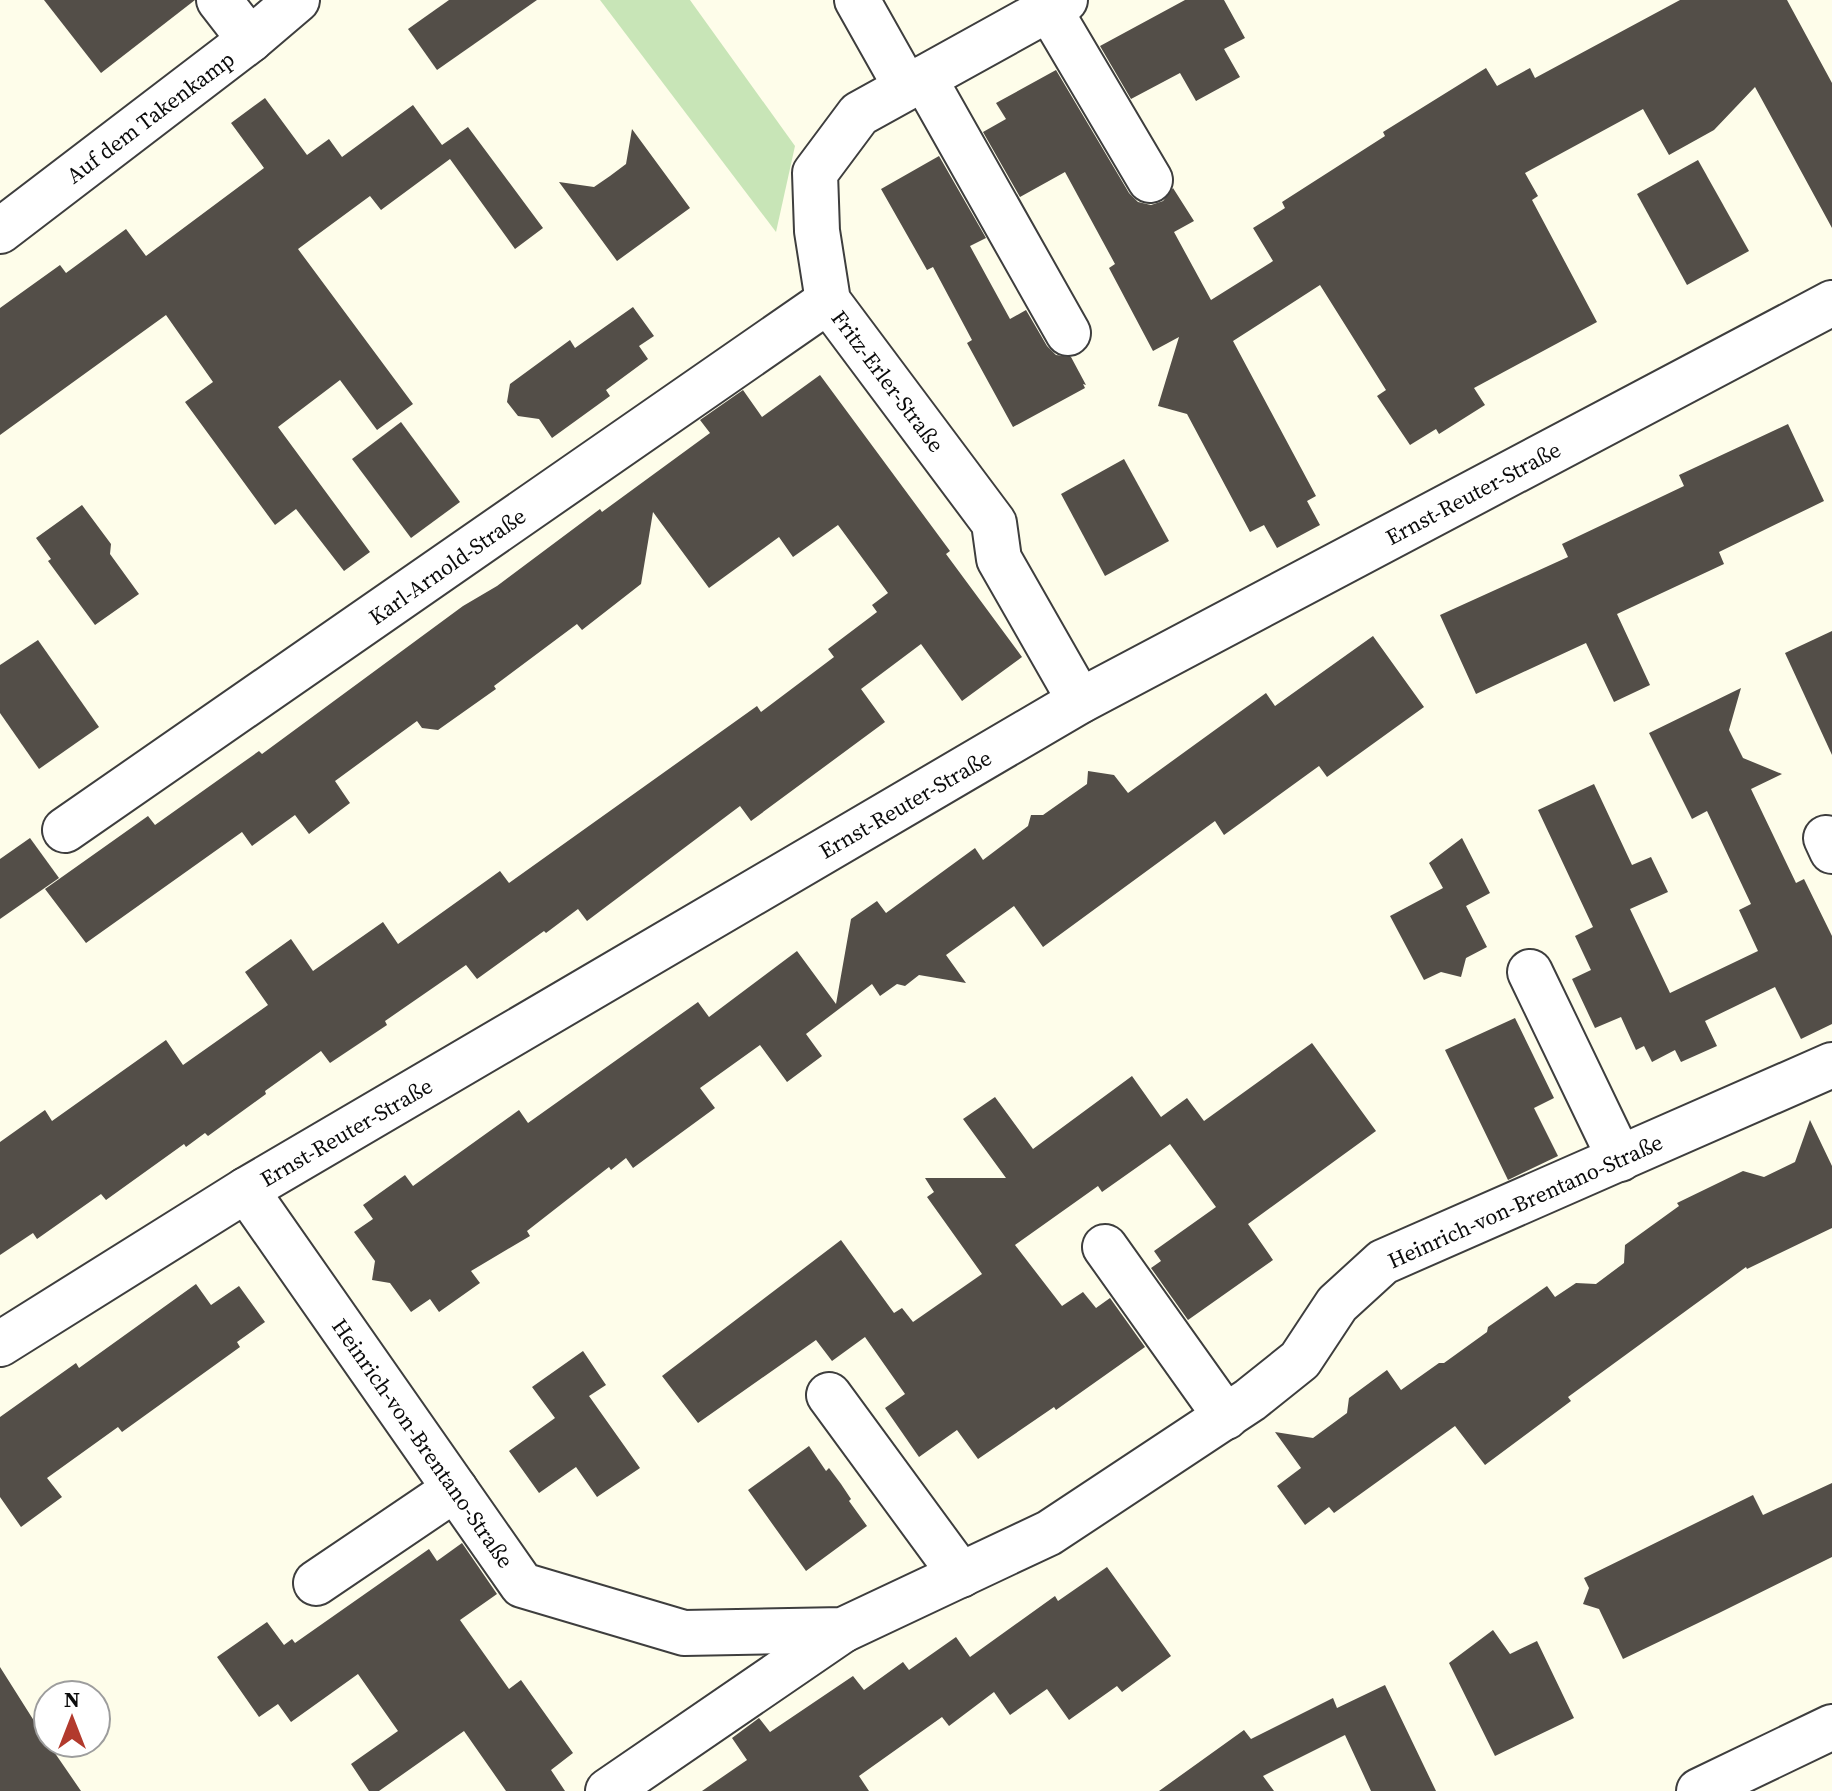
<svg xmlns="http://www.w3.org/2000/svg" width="1832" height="1791" font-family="'Source Serif 4',serif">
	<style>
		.green { fill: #c8e5b7 }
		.building { fill: #534e48 }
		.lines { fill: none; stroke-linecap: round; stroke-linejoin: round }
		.minor-casing { stroke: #3e3e3e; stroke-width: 48 }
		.minor { stroke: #fff; stroke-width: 44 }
		.labels { text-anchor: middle; stroke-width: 8; stroke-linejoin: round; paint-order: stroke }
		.street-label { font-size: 22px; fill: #0b0b0b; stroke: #fff }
	</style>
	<rect width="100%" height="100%" fill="#fefdea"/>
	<!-- green -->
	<path class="green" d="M 600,0 L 690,0 L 795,146 L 776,232 Z"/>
	<!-- building -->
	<g class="building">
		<path d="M 44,0 L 195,0 L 101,73 Z"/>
		<path d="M 449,0 L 537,0 L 437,70 L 408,29 Z"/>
		<path d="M 1185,0 L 1224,0 L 1245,38 L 1224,49 L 1240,77 L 1196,101 L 1180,73 L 1131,99 L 1100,46 Z"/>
		<path d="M 1680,0 L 1787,0 L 1832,83 L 1832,228 L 1755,87 L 1714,130 L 1669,155 L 1643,109 L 1525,173 L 1538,196 L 1532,200 L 1597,322 L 1474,388 L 1485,405 L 1439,434 L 1436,429 L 1410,445 L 1377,396 L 1386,390 L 1320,285 L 1233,341 L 1316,496 L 1307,501 L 1320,525 L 1277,548 L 1264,525 L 1250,532 L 1187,414 L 1158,406 L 1179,337 L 1153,351 L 1109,268 L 1115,264 L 1065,172 L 1020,197 L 983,132 L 1006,119 L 996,103 L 1056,70 L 1129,193 L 1138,202 L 1151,205 L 1163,201 L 1173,188 L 1194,221 L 1174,232 L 1211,300 L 1273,261 L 1253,228 L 1285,208 L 1282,202 L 1385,136 L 1383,132 L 1486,68 L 1497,86 L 1530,68 L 1535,78 Z"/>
		<path d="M 265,98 L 307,155 L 329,139 L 342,157 L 413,105 L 442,145 L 468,127 L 543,228 L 515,249 L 450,159 L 381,210 L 370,196 L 298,249 L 413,404 L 377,430 L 340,380 L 278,427 L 370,552 L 344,571 L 296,509 L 275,525 L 185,402 L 213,382 L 166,315 L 0,435 L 0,308 L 60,265 L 66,273 L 126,229 L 146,256 L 264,168 L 231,123 Z"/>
		<path d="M 632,129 L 690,208 L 617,261 L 559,182 L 594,187 L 610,176 L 626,164 Z"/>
		<path d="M 939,156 L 986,238 L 970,246 L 1010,319 L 1026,310 L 1047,346 L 1056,355 L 1071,357 L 1086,385 L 1083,384 L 1085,388 L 1013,427 L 967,343 L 972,340 L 933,267 L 927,270 L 881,189 Z"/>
		<path d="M 1698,160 L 1749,251 L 1687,285 L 1637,194 Z"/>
		<path d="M 633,307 L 654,336 L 639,346 L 648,359 L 606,390 L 610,396 L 552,438 L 539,419 L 518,416 L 507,402 L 510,384 L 570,340 L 575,348 Z"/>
		<path d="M 820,375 L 950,551 L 946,554 L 1022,657 L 962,701 L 921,644 L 861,689 L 885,722 L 751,821 L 740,806 L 587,921 L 578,909 L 546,933 L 544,931 L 477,979 L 466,965 L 385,1021 L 387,1025 L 330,1063 L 321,1051 L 265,1091 L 266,1094 L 208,1136 L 205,1133 L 186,1147 L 184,1144 L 106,1200 L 101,1194 L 37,1239 L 33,1233 L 0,1255 L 0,1142 L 45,1110 L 52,1121 L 166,1040 L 183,1065 L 268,1005 L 245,972 L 291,939 L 313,971 L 383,922 L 398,944 L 500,871 L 509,883 L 757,706 L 761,712 L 834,657 L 828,649 L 877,612 L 872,605 L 888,593 L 838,525 L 793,557 L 779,537 L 709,588 L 653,512 L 641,584 L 582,630 L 577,624 L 494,686 L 496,689 L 438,730 L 422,728 L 417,721 L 335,781 L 350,803 L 309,834 L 295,815 L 252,846 L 242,832 L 86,943 L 45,889 L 148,816 L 155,825 L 259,751 L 262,754 L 463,606 L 497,586 L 600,509 L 602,512 L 710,433 L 700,420 L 743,390 L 762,417 Z"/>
		<path d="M 401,422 L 460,502 L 411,538 L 352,459 Z"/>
		<path d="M 1788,424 L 1824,501 L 1719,552 L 1724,564 L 1617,614 L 1650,685 L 1614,702 L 1586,643 L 1476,694 L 1440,615 L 1568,557 L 1562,544 L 1684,486 L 1679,475 Z"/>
		<path d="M 1124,459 L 1169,541 L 1105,576 L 1061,494 Z"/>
		<path d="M 82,505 L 111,544 L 110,554 L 139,594 L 95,625 L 48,561 L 51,559 L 36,538 Z"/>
		<path d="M 1832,631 L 1832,755 L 1785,653 Z"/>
		<path d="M 1373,636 L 1424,707 L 1327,777 L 1319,766 L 1224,835 L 1215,821 L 1043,947 L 1014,906 L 946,955 L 966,983 L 919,975 L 905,986 L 897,984 L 880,996 L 872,984 L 806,1034 L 822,1056 L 787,1082 L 760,1045 L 700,1088 L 715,1108 L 633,1168 L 626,1158 L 611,1170 L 609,1167 L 527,1231 L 530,1236 L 471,1271 L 480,1283 L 439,1312 L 430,1299 L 411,1312 L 390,1283 L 372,1280 L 375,1261 L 354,1232 L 373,1219 L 363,1205 L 405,1175 L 413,1186 L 519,1110 L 528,1123 L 698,1002 L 709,1017 L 797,951 L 836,1004 L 851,919 L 877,901 L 886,913 L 975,848 L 983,860 L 1028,826 L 1031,815 L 1043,815 L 1087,784 L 1088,771 L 1114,775 L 1128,793 L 1266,693 L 1275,706 Z"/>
		<path d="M 38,640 L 99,727 L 39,769 L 0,713 L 0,665 Z"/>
		<path d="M 1741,688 L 1729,730 L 1743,758 L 1782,774 L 1751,789 L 1796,883 L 1804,879 L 1832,936 L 1832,1024 L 1801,1039 L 1775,987 L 1705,1021 L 1717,1046 L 1681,1062 L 1675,1050 L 1652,1062 L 1644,1046 L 1636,1050 L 1621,1017 L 1595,1028 L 1572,979 L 1591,970 L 1575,936 L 1593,927 L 1538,810 L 1594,784 L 1632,865 L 1651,857 L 1668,892 L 1630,909 L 1670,993 L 1758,951 L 1739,910 L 1751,904 L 1707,811 L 1692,819 L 1649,733 Z"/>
		<path d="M 30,838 L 59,878 L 0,919 L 0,859 Z"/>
		<path d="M 1462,838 L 1490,893 L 1466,906 L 1487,947 L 1466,958 L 1461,977 L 1441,972 L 1424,980 L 1390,916 L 1443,888 L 1429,863 Z"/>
		<path d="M 1515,1018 L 1554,1098 L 1534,1108 L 1558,1156 L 1508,1180 L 1445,1050 Z"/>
		<path d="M 1312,1043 L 1376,1131 L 1248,1224 L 1273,1260 L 1188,1320 L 1151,1268 L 1161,1261 L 1154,1251 L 1216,1207 L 1170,1144 L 1102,1192 L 1098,1186 L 1015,1245 L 1062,1306 L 1083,1292 L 1096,1308 L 1110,1298 L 1145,1347 L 1056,1410 L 1054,1407 L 978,1459 L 957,1430 L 919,1457 L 885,1408 L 905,1394 L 865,1337 L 832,1361 L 816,1340 L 698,1423 L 662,1376 L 841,1240 L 894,1313 L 902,1308 L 913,1322 L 982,1274 L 927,1197 L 934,1192 L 925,1178 L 1006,1178 L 963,1119 L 995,1097 L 1033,1149 L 1132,1076 L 1161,1117 L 1187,1098 L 1204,1121 Z"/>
		<path d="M 1810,1120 L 1832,1166 L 1832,1228 L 1747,1269 L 1746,1267 L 1568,1397 L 1571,1401 L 1485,1465 L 1455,1426 L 1334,1513 L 1329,1507 L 1305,1525 L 1277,1486 L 1301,1468 L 1275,1432 L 1313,1438 L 1347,1413 L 1349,1398 L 1387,1370 L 1401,1390 L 1439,1363 L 1444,1363 L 1487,1332 L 1488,1327 L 1547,1286 L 1555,1297 L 1576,1283 L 1596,1284 L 1624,1263 L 1625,1245 L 1679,1206 L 1677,1203 L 1743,1171 L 1764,1177 L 1795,1162 Z"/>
		<path d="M 196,1284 L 211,1305 L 239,1286 L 265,1322 L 237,1342 L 240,1347 L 122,1432 L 118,1427 L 47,1478 L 62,1497 L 21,1527 L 0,1497 L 0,1417 L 76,1363 L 79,1368 Z"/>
		<path d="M 583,1351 L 606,1385 L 589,1396 L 640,1468 L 597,1497 L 576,1467 L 539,1493 L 509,1451 L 555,1418 L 532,1387 Z"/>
		<path d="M 809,1446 L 826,1471 L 829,1468 L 841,1484 L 851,1499 L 849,1501 L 867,1526 L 806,1571 L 748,1490 Z"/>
		<path d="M 1832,1483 L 1832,1557 L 1719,1613 L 1623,1659 L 1599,1609 L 1583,1604 L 1589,1588 L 1584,1578 L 1753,1495 L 1763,1515 Z"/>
		<path d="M 462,1543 L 497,1594 L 460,1620 L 509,1689 L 521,1680 L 573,1753 L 551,1770 L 565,1791 L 506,1791 L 464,1731 L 379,1791 L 369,1791 L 351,1764 L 398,1731 L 358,1674 L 291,1722 L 278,1704 L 259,1717 L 217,1657 L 267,1622 L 284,1645 L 292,1639 L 295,1643 L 429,1549 L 437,1561 Z"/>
		<path d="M 1107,1567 L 1171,1656 L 1122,1692 L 1117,1686 L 1069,1720 L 1047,1689 L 1010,1715 L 994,1692 L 949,1726 L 942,1717 L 859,1776 L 869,1791 L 702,1791 L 747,1760 L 732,1738 L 759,1718 L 770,1732 L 853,1676 L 864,1690 L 903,1662 L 909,1670 L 956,1637 L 970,1657 L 1055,1596 L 1058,1601 Z"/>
		<path d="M 1493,1630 L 1510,1654 L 1537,1641 L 1574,1718 L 1495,1756 L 1449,1663 Z"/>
		<path d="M 0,1667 L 48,1743 L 81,1791 L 0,1791 Z"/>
		<path d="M 1385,1685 L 1436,1791 L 1371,1791 L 1345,1735 L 1263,1776 L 1274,1791 L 1159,1791 L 1244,1730 L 1251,1739 L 1333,1698 L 1337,1708 Z"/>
	</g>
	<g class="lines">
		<!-- minor casing -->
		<g class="minor-casing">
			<g id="minor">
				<path d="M 219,0 L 250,40"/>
				<path d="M 857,0 L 906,87"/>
				<path d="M 1065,0 L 859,114 L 815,173 L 817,231 L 828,301 L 994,523 L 999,559 L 1080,701"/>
				<path d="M 1049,9 L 1150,180"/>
				<path d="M 924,78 L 1068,333"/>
				<path d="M 0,231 L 250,40 L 297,0"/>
				<path d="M 65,830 L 828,301"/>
				<path d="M 1826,838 L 1832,851"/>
				<path d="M 1530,972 L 1620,1159"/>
				<path d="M 246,1190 L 522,1585 L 684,1633 L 843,1630 L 1049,1533 L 1250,1400 L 1300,1360 L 1337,1304 L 1383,1262 L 1832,1065"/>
				<path d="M 1105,1247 L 1226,1417"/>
				<path d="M 0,1344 L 246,1190 L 1080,701 L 1832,303"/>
				<path d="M 829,1395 L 961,1575"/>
				<path d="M 316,1583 L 455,1489"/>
				<path d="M 608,1791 L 843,1630"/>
				<path d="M 1699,1791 L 1832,1727"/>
			</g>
		</g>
		<!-- minor -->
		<use href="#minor" class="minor"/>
	</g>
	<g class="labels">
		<!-- street labels -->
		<g class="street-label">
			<text transform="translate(150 117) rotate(-37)" y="8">Auf dem Takenkamp</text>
			<text transform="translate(888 381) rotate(53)" y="8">Fritz-Erler-Straße</text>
			<text transform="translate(1473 493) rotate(-28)" y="8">Ernst-Reuter-Straße</text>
			<text transform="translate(447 566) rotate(-35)" y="8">Karl-Arnold-Straße</text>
			<text transform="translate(905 804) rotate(-30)" y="8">Ernst-Reuter-Straße</text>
			<text transform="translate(346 1132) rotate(-30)" y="8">Ernst-Reuter-Straße</text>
			<text transform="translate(1525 1201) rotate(-24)" y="8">Heinrich-von-Brentano-Straße</text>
			<text transform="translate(423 1443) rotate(55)" y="8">Heinrich-von-Brentano-Straße</text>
		</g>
	</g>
	<!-- north arrow -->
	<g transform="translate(72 1719)"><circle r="38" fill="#ffffff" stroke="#9d9d9d" stroke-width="2"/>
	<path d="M0-6L14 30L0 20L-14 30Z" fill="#b23a2d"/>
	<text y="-12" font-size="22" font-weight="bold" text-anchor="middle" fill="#0b0b0b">N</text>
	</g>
</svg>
